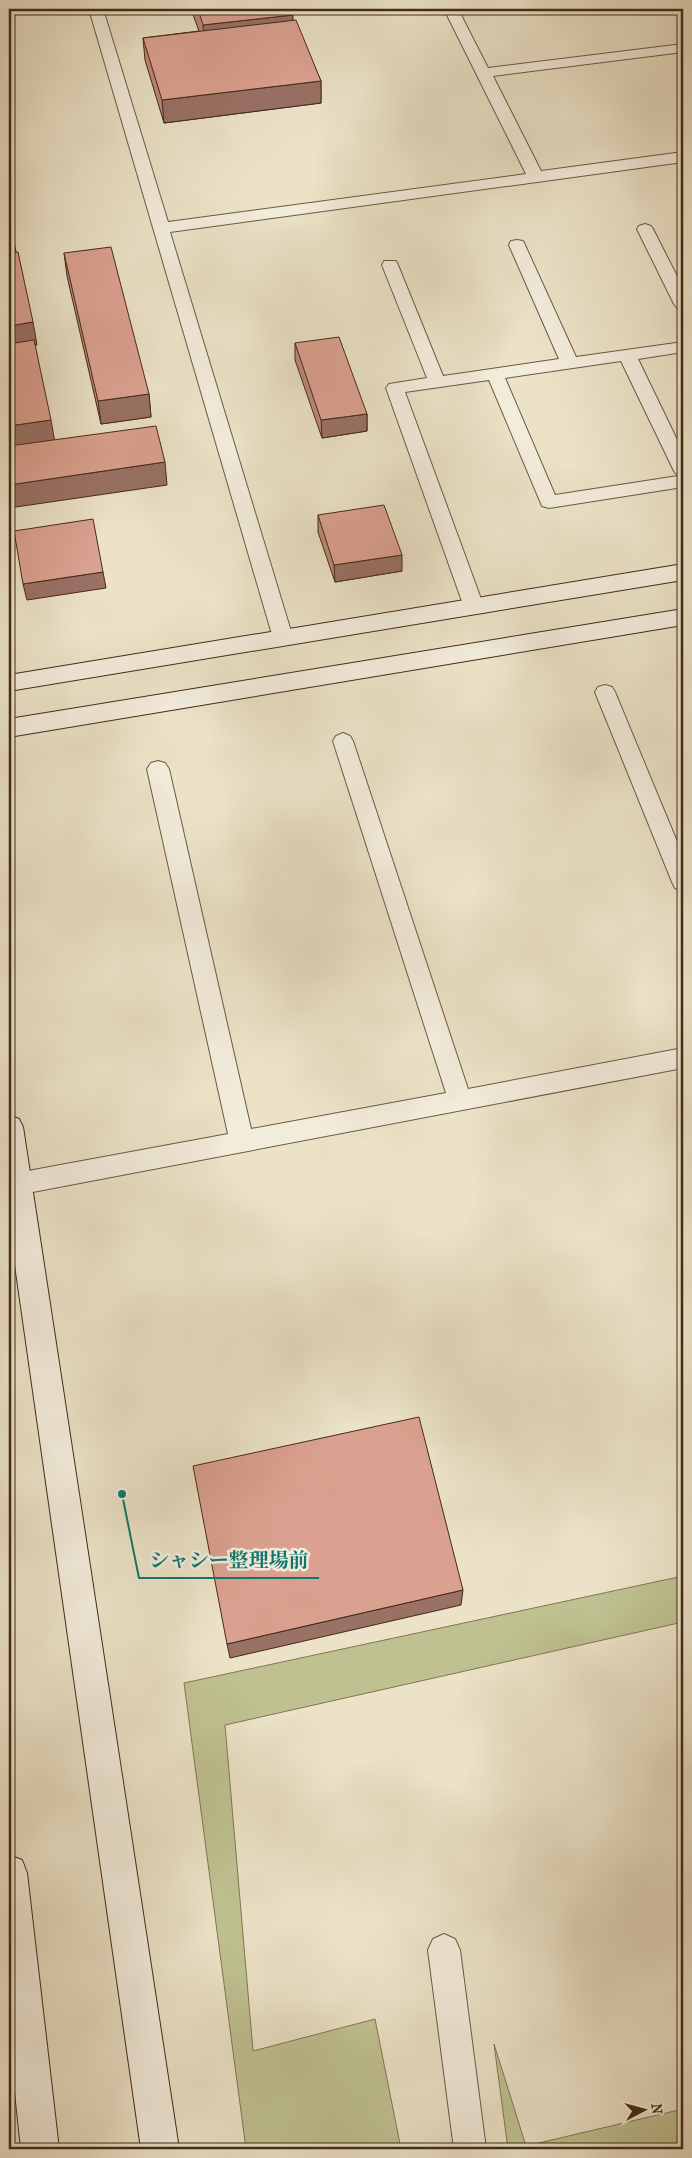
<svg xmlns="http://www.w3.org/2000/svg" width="692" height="2158" font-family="'IM FELL French Canon','Noto Serif JP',serif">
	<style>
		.green { fill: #bfc191; stroke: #827654 }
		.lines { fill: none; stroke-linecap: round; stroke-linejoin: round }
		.lane-casing { stroke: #6e5843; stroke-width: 2 }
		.secondary-casing { stroke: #442a17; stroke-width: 2 }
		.lane { fill: #f2ecdb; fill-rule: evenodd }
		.secondary { fill: #f2ecdb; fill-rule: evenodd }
		.wall { fill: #bc8a7c; stroke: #442a17 }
		.shaded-wall { fill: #997165; stroke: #442a17 }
		.building { fill: #dba190; stroke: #442a17 }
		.leader { fill: none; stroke: #0f766e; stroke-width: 2 }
		.callout-dot { fill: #0f766e; stroke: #f2ecdb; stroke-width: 2 }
		.callout-label { font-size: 20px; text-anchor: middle; font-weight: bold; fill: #0f766e; stroke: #f2ecdb; stroke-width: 5; stroke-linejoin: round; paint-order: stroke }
	</style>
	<rect width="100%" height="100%" fill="#ebe2c7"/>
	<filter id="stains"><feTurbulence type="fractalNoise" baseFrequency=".004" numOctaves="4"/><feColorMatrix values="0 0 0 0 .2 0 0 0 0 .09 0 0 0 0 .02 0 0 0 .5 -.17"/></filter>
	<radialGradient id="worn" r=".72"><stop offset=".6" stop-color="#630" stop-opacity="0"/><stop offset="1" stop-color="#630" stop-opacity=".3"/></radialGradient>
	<!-- green -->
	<g class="green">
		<path d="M 683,1576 L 683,1622 L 225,1725 L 253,2051 L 375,2019 L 401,2149 L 246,2149 L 184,1683 Z"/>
		<path d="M 494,2044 L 526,2146 L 683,2109 L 683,2149 L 508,2149 Z"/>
	</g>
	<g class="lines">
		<!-- lane casing -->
		<g class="lane-casing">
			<g id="lane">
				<path d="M 89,9 L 103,9 L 168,222 L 526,174 L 444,9 L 458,9 L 488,68 L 683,44 L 683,52 L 493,76 L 541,171 L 683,152 L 683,162 L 170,232 L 293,638 L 290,643 L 283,645 L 276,643 L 273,638 Z"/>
				<path d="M 645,224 L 651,226 L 653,229 L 683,288 L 683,309 L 677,308 L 674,304 L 637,229 L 639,226 Z"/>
				<path d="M 517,240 L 523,241 L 525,245 L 576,357 L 683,342 L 683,352 L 638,359 L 683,452 L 683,487 L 549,508 L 542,506 L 489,380 L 405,392 L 484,607 L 481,612 L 474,614 L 467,612 L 464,607 L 386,388 L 389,384 L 427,378 L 382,265 L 384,261 L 396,261 L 398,265 L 443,376 L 559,359 L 509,245 L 511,241 ZM 621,361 L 674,471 L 678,476 L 555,495 L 505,378 Z"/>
				<path d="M 605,685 L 612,687 L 615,692 L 683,856 L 683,891 L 675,888 L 672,882 L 595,692 L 598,687 Z"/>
				<path d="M 343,733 L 350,736 L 353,741 L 468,1089 L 683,1048 L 683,1068 L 17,1195 L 9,1192 L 9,1176 L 17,1173 L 228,1134 L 147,769 L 151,763 L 158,761 L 165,763 L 169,769 L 251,1129 L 446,1093 L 333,741 L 336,736 Z"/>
				<path d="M 444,1934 L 455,1939 L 460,1950 L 486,2149 L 454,2149 L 428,1950 L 433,1939 Z"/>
			</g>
		</g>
		<!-- secondary casing -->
		<g class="secondary-casing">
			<g id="secondary">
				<path d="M 683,564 L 683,580 L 9,691 L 9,675 Z"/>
				<path d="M 683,609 L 683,625 L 9,737 L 9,719 Z"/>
				<path d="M 9,1115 L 19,1119 L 23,1127 L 179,2149 L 141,2149 L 9,1223 Z"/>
				<path d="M 9,1855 L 22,1860 L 27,1873 L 59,2149 L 21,2149 L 9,2036 Z"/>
			</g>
		</g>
		<!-- lane -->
		<use href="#lane" class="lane"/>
		<!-- secondary -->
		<use href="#secondary" class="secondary"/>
	</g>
	<!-- wall -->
	<g class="wall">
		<path d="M 191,9 L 290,9 L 293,20 L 321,81 L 321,103 L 164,123 L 145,60 L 143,38 L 199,31 Z"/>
		<path d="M 64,253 L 149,394 L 151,417 L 101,424 L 67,276 Z"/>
		<path d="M 295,343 L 367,414 L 367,431 L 322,438 L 295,360 Z"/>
		<path d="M 318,515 L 402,571 L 335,582 L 318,532 Z"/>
	</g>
	<!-- shaded-wall -->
	<g class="shaded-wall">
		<path d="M 293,15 L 293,37 L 205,48 L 203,25 Z"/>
		<path d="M 321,81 L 321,103 L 164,123 L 162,100 Z"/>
		<path d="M 9,235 L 13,235 L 17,258 L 9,259 Z"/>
		<path d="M 33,322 L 37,345 L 9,349 L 9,326 Z"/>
		<path d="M 149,394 L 151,417 L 101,424 L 98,401 Z"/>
		<path d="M 367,414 L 367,431 L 322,438 L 321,420 Z"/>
		<path d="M 51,420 L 55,443 L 9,449 L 9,426 Z"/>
		<path d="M 165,462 L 167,485 L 9,508 L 9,485 Z"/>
		<path d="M 402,555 L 402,571 L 335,582 L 334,565 Z"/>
		<path d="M 103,572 L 106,588 L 27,600 L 23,584 Z"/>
		<path d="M 463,1590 L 461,1605 L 230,1658 L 227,1644 Z"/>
	</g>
	<!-- building -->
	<g class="building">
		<path d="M 198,9 L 290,9 L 293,15 L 203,25 Z"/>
		<path d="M 296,20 L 321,81 L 162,100 L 143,38 Z"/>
		<path d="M 9,216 L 13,235 L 9,235 Z"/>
		<path d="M 111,247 L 149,394 L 98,401 L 64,253 Z"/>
		<path d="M 18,252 L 33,322 L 9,326 L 9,253 Z"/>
		<path d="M 339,337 L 367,414 L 321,420 L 295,343 Z"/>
		<path d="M 34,340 L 51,420 L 9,426 L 9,344 Z"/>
		<path d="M 156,426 L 165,462 L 9,485 L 9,446 Z"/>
		<path d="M 384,505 L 402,555 L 334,565 L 318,515 Z"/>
		<path d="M 93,519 L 103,572 L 23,584 L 14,531 Z"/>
		<path d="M 419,1417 L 463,1590 L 227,1644 L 193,1466 Z"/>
	</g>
	<!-- callouts -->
	<path class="leader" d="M122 1494L139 1578H319"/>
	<circle class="callout-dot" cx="122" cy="1494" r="5"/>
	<g class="callout-label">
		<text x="229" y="1567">シャシー整理場前</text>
	</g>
	<!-- margin -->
	<rect width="692" height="2158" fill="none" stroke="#ebe2c7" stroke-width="30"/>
	<rect x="10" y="10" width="672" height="2138" fill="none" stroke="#442a17" stroke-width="2.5"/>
	<rect x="15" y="15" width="662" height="2128" fill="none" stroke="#442a17"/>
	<!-- north arrow -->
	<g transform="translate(644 2110) rotate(84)" stroke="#f2ecdb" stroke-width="4" paint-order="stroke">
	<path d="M0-4L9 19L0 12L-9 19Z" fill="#442a17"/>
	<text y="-8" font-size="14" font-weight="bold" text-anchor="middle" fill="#442a17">N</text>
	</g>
	<rect width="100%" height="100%" filter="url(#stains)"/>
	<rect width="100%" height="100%" fill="url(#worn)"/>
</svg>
